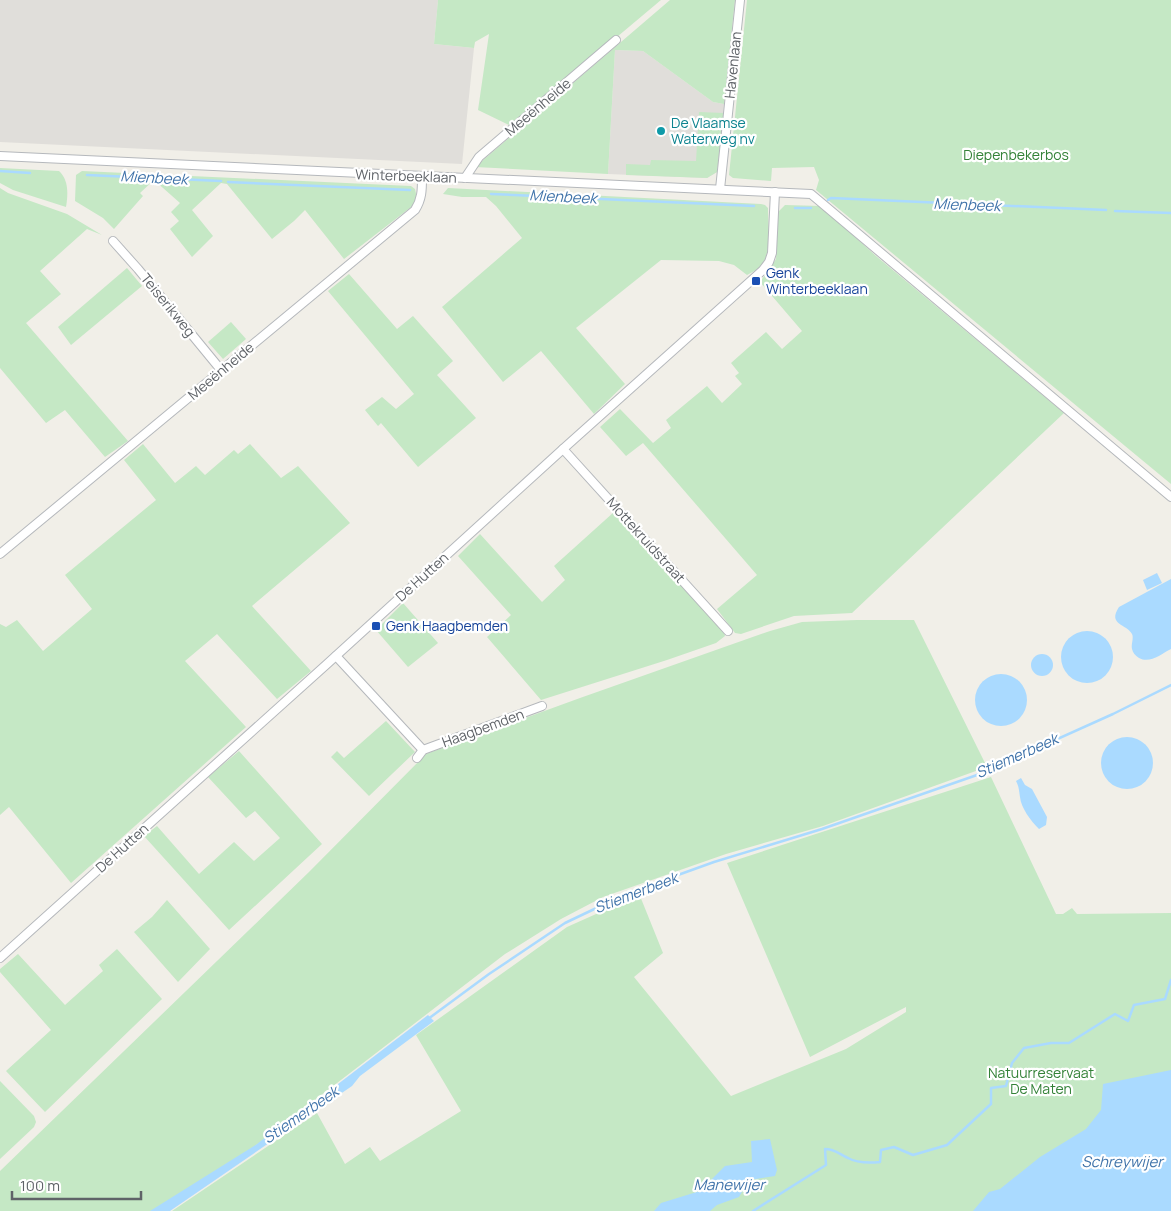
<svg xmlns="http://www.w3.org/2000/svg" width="1171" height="1211" font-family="Manrope,sans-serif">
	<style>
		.industrial { fill: #e0deda }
		.green { fill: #c5e8c5 }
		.water { fill: #aadaff }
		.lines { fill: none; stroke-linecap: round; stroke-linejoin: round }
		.stream { stroke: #aadaff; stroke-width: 2.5 }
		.street-casing { stroke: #b5b8bc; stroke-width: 10 }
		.street { stroke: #fff; stroke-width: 8 }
		.culture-dot { fill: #0f9aa8; stroke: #fff; stroke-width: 2 }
		.transit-dot { fill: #1a4fb4; stroke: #fff; stroke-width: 2 }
		.labels { text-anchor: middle; stroke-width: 4.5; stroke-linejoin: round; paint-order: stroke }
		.street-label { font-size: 14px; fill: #5f6368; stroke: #fff }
		.culture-label { font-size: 14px; fill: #0d838f; stroke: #fff; text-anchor: start }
		.park-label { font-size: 14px; fill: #348238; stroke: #fff }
		.transit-label { font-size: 14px; fill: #164399; stroke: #fff; text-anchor: start }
		.water-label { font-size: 15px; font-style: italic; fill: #4174aa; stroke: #fff }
	</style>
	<rect width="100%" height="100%" fill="#f1efe8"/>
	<!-- industrial -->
	<g class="industrial">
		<path d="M 0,0 L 438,0 L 434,44 L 474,48 L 462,164 L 0,142 Z"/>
		<path d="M 615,50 L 643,51 L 713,102 L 724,104 L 717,172 L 707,178 L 608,174 Z"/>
	</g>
	<!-- green -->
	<g class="green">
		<path d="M 438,0 L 661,0 L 511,126 L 478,110 L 489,34 L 475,42 L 474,48 L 434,44 Z"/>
		<path d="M 670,0 L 735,0 L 724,104 L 713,102 L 643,51 L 615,50 L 608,174 L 475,167 Z"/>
		<path d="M 747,0 L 1171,0 L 1171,484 L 816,190 L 819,180 L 814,167 L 772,168 L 771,181 L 733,178 L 729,175 Z"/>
		<path d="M 699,112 L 724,113 L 717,172 L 707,178 L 626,175 L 626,164 L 650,165 L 651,160 L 696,161 Z"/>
		<path d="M 0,168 L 59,171 C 69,180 68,195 66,207 L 13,190 L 0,183 Z"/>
		<path d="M 82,171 L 411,186 L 415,189 L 417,198 L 415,204 L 344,259 L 305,210 L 294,221 L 272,239 L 227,184 L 221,183 L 192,210 L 213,236 L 192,257 L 170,229 L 179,221 L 171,212 L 180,203 L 154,180 L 140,193 L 143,196 L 114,229 L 103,218 L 75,201 L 76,175 Z"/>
		<path d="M 0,188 L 8,193 L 67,214 L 102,235 L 87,229 L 40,271 L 61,294 L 26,323 L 128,441 L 105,457 L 65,410 L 46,423 L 0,368 Z"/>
		<path d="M 448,188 L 761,204 L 765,205 L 768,208 C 768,223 772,255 761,266 C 757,270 752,272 747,275 L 734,265 L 719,261 L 661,260 L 576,328 L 625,384 L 594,414 L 541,351 L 503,382 L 442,307 L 522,238 L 496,206 L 486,197 L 462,197 L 443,194 Z"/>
		<path d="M 785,205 L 821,206 L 876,256 L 1064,413 L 852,613 L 794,616 L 741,634 L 735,633 L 717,609 L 757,575 L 643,443 L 626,456 L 600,427 L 620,409 L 653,443 L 671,428 L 666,420 L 707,386 L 722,403 L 742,384 L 735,376 L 739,373 L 731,363 L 766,332 L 782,349 L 802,331 L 760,282 L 776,259 L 778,215 L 779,211 Z"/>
		<path d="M 127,268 L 142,286 L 71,345 L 58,327 Z"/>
		<path d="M 349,274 L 397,329 L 413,316 L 453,361 L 437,375 L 476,418 L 418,467 L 381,423 L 378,426 L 365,410 L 382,397 L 396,409 L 414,394 L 328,291 Z"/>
		<path d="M 231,322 L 246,339 L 223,359 L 208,342 Z"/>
		<path d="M 143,444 L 175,483 L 196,466 L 205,475 L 234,450 L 238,454 L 250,444 L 281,478 L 298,466 L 350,523 L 252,606 L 311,671 L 277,699 L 217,634 L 185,661 L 246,727 L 71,883 L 9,807 L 0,815 L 0,624 L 6,627 L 17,620 L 43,651 L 92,609 L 65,575 L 156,500 L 124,460 Z"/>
		<path d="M 614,512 L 724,632 L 725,636 L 716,643 L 667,660 L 541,700 L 487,637 L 511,615 L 458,556 L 480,534 L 542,602 L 565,580 L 554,566 Z"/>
		<path d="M 403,603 L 438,643 L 408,667 L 376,630 Z"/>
		<path d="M 857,620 L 914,620 L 987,767 L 823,826 L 726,854 L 603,897 L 561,919 L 505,954 L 255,1146 L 155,1211 L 0,1211 L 0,1171 L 309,872 L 426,754 L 580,698 L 770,631 L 802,622 Z"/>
		<path d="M 386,721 L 415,752 L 369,796 L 331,757 L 337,751 L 344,758 Z"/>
		<path d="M 239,751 L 322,844 L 229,930 L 144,836 L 157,826 L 199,874 L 234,842 L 254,861 L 280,838 L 255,811 L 246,818 L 208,777 Z"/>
		<path d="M 991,777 L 1056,914 L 1063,914 L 1072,908 L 1077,914 L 1171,913 L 1171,1211 L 172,1211 L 317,1113 L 345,1164 L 370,1147 L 380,1161 L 461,1111 L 416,1035 L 567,927 L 614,906 L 640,896 L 663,953 L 634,977 L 731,1096 L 846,1049 L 906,1012 L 906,1007 L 810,1057 L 727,863 Z"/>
		<path d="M 167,900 L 210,949 L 178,982 L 134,932 L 152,917 Z"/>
		<path d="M 117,949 L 162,999 L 45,1112 L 6,1071 L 51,1030 L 0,972 L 0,969 L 18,954 L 65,1005 L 103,971 L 99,965 Z"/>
		<path d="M 0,1081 L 34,1116 L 36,1122 L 34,1127 L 0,1159 Z"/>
	</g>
	<!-- water -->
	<g class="water">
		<path d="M 1157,573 L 1162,583 L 1147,590 L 1143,580 Z"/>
		<path d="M 1171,579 L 1171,649 C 1161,654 1150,664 1139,658 C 1135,655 1133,653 1132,649 C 1131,644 1134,638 1132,634 C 1127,624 1107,625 1119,607 Z"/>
		<circle cx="1087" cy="657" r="26"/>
		<circle cx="1042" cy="665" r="11"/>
		<circle cx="1001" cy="700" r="26"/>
		<circle cx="1127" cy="763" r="26"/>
		<path d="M 1021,778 L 1025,785 L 1032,789 L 1047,817 L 1046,825 L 1039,829 C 1031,821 1021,808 1020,797 C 1019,790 1019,787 1016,781 Z"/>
		<path d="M 428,1015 L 434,1021 L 360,1076 L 352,1086 L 170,1211 L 150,1211 L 257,1144 L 291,1117 L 325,1094 Z"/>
		<path d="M 1171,1070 L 1171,1211 L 973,1211 L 989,1192 L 1000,1189 L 1040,1157 L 1086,1129 L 1101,1110 L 1103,1084 Z"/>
		<path d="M 770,1139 L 777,1170 L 775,1176 L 749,1180 L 739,1197 L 717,1205 L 710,1211 L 654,1211 L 661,1203 L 700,1191 L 725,1166 L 752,1162 L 751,1141 Z"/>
	</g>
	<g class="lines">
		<!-- stream -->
		<g class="stream">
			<path d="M 0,171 L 30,173"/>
			<path d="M 87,175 L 221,181"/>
			<path d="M 228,182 L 410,190"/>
			<path d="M 491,194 L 754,206"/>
			<path d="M 828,200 L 831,198 L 1106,210"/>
			<path d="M 795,208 L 811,208"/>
			<path d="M 1115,211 L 1171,213"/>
			<path d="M 428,1019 L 489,974 L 565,923 L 628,893 L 714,862 L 822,829 L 977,775 L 1113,714 L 1171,685"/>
			<path d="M 753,1211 L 826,1165 L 825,1149 C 835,1149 839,1154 848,1158 C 857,1163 870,1163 880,1162 L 881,1150 L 894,1147 L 913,1155 L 947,1145 L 991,1104 L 991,1088 L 1006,1086 L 1012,1063 L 1024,1048 L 1051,1043 L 1069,1043 L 1115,1014 L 1128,1021 L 1134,1005 L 1165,999 L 1171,980"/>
		</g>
		<!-- street casing -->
		<g class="street-casing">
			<g id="street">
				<path d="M 0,156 L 811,194 L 1171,497"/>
				<path d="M 465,178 L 479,157 L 616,40"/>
				<path d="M 720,189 L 740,0"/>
				<path d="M 113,241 L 138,269 L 221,370"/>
				<path d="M 563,449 L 728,631"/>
				<path d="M 0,554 L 415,210 C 422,199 422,190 422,177"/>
				<path d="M 336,656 L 423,750"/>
				<path d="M 417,758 L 423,750 L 542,706"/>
				<path d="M 0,958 L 327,664 L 563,449 L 763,270 L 769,262 L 772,253 L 775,192"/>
			</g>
		</g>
		<!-- street -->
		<use href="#street" class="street"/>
	</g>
	<!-- markers -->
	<circle class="culture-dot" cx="661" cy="131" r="5"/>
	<g class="transit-dot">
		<rect x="751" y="276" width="10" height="10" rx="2.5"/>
		<rect x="371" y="621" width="10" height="10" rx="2.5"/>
	</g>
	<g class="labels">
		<!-- street labels -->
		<g class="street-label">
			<text transform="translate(733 65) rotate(-84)" y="5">Havenlaan</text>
			<text transform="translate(538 107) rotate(-40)" y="5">Meeënheide</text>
			<text transform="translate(406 176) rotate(2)" y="5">Winterbeeklaan</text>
			<text transform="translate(168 305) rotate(51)" y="5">Teiserikweg</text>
			<text transform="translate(221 371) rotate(-40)" y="5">Meeënheide</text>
			<text transform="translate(646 540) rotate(48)" y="5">Mottekruidstraat</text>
			<text transform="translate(422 577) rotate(-42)" y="5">De Hutten</text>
			<text transform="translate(483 728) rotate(-20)" y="5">Haagbemden</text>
			<text transform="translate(122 848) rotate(-42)" y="5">De Hutten</text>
		</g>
		<!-- culture labels -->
		<g class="culture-label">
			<text x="671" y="128">De Vlaamse<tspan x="671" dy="16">Waterweg nv</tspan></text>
		</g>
		<!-- park labels -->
		<g class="park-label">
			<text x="1016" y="160">Diepenbekerbos</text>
			<text x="1041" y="1078">Natuurreservaat<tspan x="1041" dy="16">De Maten</tspan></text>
		</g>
		<!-- transit labels -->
		<g class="transit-label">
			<text x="766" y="278">Genk<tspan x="766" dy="16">Winterbeeklaan</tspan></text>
			<text x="386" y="631">Genk Haagbemden</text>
		</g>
		<!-- water labels -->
		<g class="water-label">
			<text transform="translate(154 178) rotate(3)" y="5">Mienbeek</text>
			<text transform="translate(563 197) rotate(3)" y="5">Mienbeek</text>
			<text transform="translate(967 205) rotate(2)" y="5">Mienbeek</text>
			<text transform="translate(1017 756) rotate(-24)" y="5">Stiemerbeek</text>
			<text transform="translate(636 893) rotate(-21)" y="5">Stiemerbeek</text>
			<text transform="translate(301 1115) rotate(-35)" y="5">Stiemerbeek</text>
			<text x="1122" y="1167">Schreywijer</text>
			<text x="729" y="1190">Manewijer</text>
		</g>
	</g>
	<!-- scale -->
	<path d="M12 1191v8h129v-8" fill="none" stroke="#5f6368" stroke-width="2.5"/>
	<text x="20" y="1191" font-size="15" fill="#5f6368" stroke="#ffffff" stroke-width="4" paint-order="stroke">100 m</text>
</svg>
